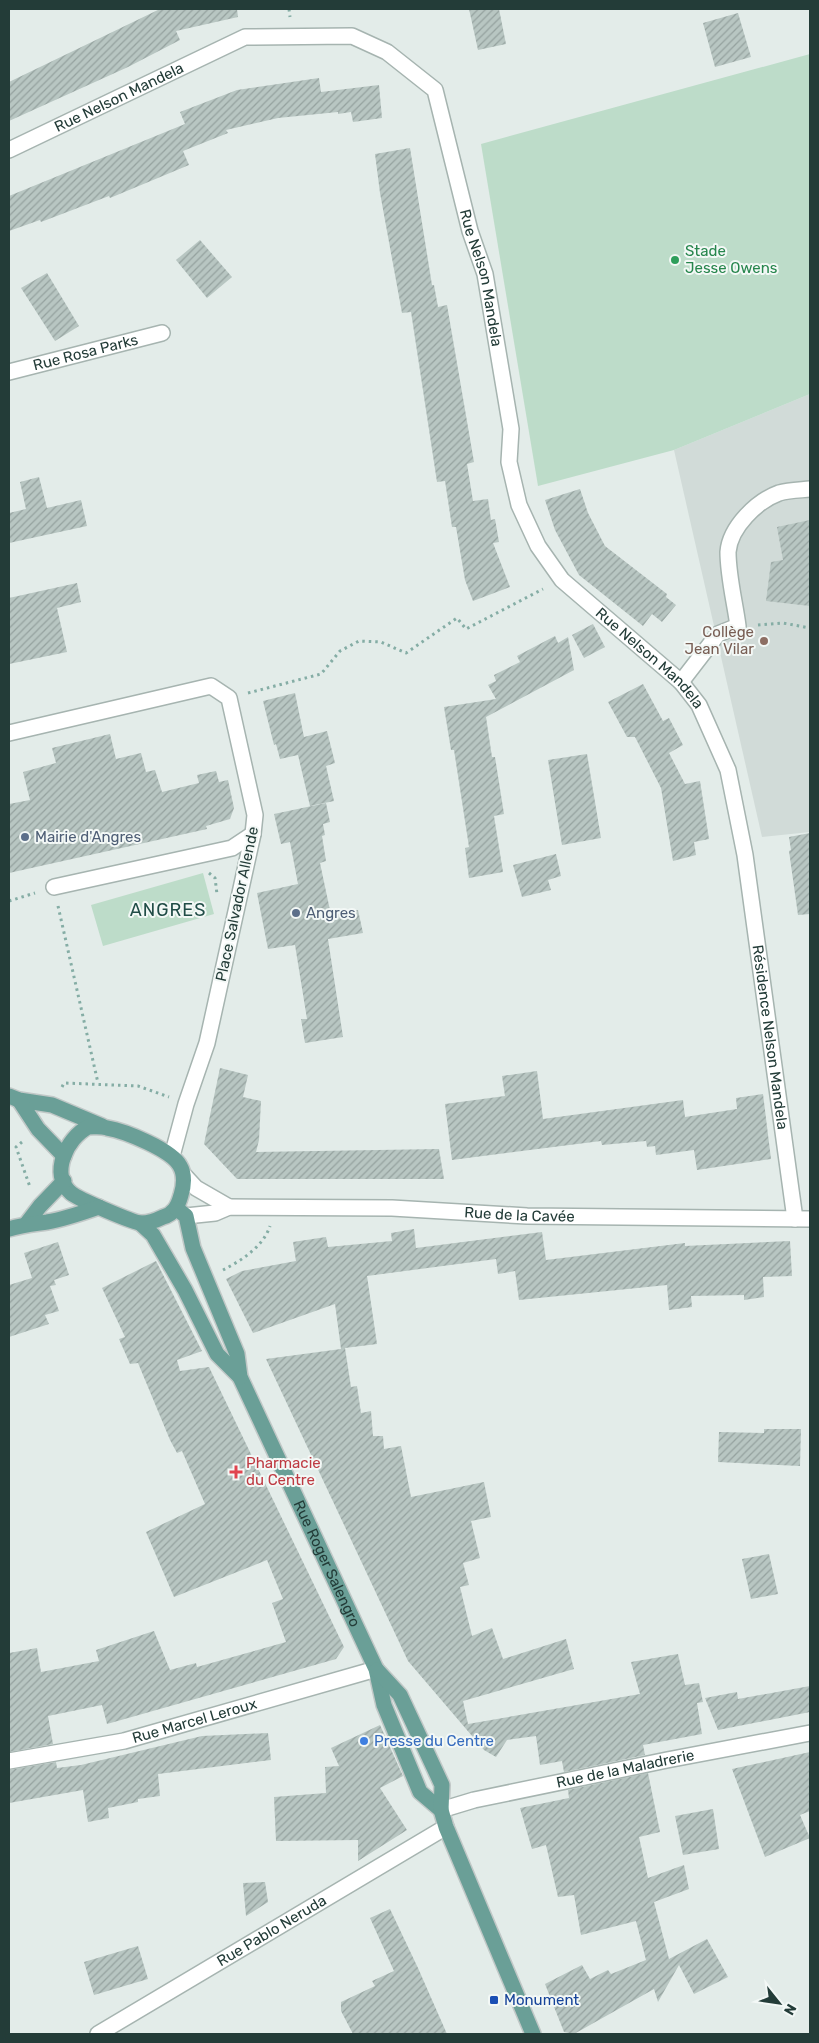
<svg xmlns="http://www.w3.org/2000/svg" width="819" height="2043" font-family="Rubik,sans-serif">
	<style>
		.built { fill: #d1dbd8 }
		.pitch { fill: #bddcc9 }
		.building { fill: url(#building-hatch) }
		.lines { fill: none; stroke-linecap: round; stroke-linejoin: round }
		.minor-casing { stroke: #a6b4b0; stroke-width: 18 }
		.major-casing { stroke: #c1c8c7; stroke-width: 18 }
		.path { stroke: #85ada5; stroke-width: 3; stroke-dasharray: 2.5 4; stroke-linecap: butt }
		.minor { stroke: #fff; stroke-width: 15 }
		.major { stroke: #6a9f97; stroke-width: 15 }
		.leisure-dot { fill: #2e9e5b; stroke: #f3f8f6; stroke-width: 2 }
		.education-dot { fill: #8d6e63; stroke: #f3f8f6; stroke-width: 2 }
		.service-dot { fill: #5c6f8a; stroke: #f3f8f6; stroke-width: 2 }
		.health-dot { fill: #e0444e; stroke: #f3f8f6; stroke-width: 2 }
		.shop-dot { fill: #3f7fe0; stroke: #f3f8f6; stroke-width: 2 }
		.transit-dot { fill: #1a4fb4; stroke: #f3f8f6; stroke-width: 2 }
		.labels { text-anchor: middle; stroke-width: 4; stroke-linejoin: round; paint-order: stroke }
		.street-label { font-size: 15px; fill: #233c38; stroke: #f3f8f6 }
		.leisure-label { font-size: 15px; fill: #27864d; stroke: #f3f8f6; text-anchor: start }
		.education-label { font-size: 15px; fill: #785e54; stroke: #f3f8f6; text-anchor: end }
		.service-label { font-size: 15px; fill: #4e5e75; stroke: #f3f8f6; text-anchor: start }
		.health-label { font-size: 15px; fill: #be3a42; stroke: #f3f8f6; text-anchor: start }
		.shop-label { font-size: 15px; fill: #366cbe; stroke: #f3f8f6; text-anchor: start }
		.transit-label { font-size: 15px; fill: #164399; stroke: #f3f8f6; text-anchor: start }
		.quarter-label { font-size: 18px; letter-spacing: 1px; fill: #214d47; stroke: #f3f8f6 }
	</style>
	<defs>
		<pattern id="building-hatch" width="6" height="6" patternUnits="userSpaceOnUse" patternTransform="scale(1.25)"><rect width="6" height="6" fill="#b8c6c2"/><path d="M-1 1l2-2M0 6l6-6M5 7l2-2" fill="none" stroke="#95a29f"/></pattern>
	</defs>
	<rect width="100%" height="100%" fill="#e3ece9"/>
	<!-- built -->
	<path class="built" d="M 810,394 L 810,832 L 762,837 L 674,450 Z"/>
	<!-- pitch -->
	<g class="pitch">
		<path d="M 810,54 L 810,394 L 674,450 L 538,486 L 481,144 Z"/>
		<path d="M 203,873 L 214,914 L 103,946 L 91,905 Z"/>
	</g>
	<!-- building -->
	<g class="building">
		<path d="M 160,9 L 237,9 L 238,17 L 176,31 L 180,40 L 128,67 L 9,121 L 9,82 Z"/>
		<path d="M 469,9 L 499,9 L 506,44 L 478,50 Z"/>
		<path d="M 738,13 L 751,57 L 715,67 L 703,23 Z"/>
		<path d="M 319,78 L 321,92 L 379,85 L 382,118 L 353,122 L 351,112 L 338,114 L 338,112 L 278,118 L 226,130 L 228,133 L 183,151 L 189,165 L 110,198 L 109,196 L 41,222 L 40,220 L 9,231 L 9,196 L 185,124 L 180,112 L 237,90 Z"/>
		<path d="M 410,148 L 432,285 L 434,285 L 438,307 L 447,305 L 474,462 L 467,464 L 473,501 L 488,499 L 491,520 L 495,519 L 499,542 L 493,543 L 510,587 L 473,601 L 465,580 L 456,527 L 452,527 L 445,481 L 437,482 L 411,312 L 402,313 L 380,193 L 375,154 Z"/>
		<path d="M 200,240 L 232,277 L 207,298 L 176,260 Z"/>
		<path d="M 47,273 L 79,326 L 55,341 L 21,288 Z"/>
		<path d="M 39,477 L 47,508 L 81,500 L 87,526 L 9,543 L 9,513 L 26,509 L 20,482 Z"/>
		<path d="M 580,489 L 588,513 L 605,546 L 667,594 L 666,597 L 676,605 L 662,622 L 652,614 L 643,626 L 579,575 L 555,530 L 545,500 Z"/>
		<path d="M 810,520 L 810,606 L 766,601 L 771,562 L 783,560 L 777,527 Z"/>
		<path d="M 77,583 L 81,602 L 57,608 L 67,652 L 9,664 L 9,598 Z"/>
		<path d="M 593,624 L 605,647 L 584,658 L 572,635 Z"/>
		<path d="M 555,636 L 558,643 L 568,637 L 574,670 L 486,717 L 492,757 L 495,757 L 504,814 L 494,816 L 503,872 L 469,878 L 465,848 L 469,847 L 454,750 L 451,750 L 444,707 L 496,699 L 488,685 L 496,681 L 494,675 L 520,662 L 517,656 Z"/>
		<path d="M 643,684 L 663,721 L 669,718 L 683,745 L 669,753 L 685,784 L 700,781 L 709,839 L 694,842 L 696,855 L 673,861 L 661,788 L 635,737 L 627,737 L 608,702 Z"/>
		<path d="M 295,693 L 304,737 L 327,731 L 335,763 L 326,766 L 334,801 L 310,806 L 298,755 L 280,759 L 276,744 L 274,745 L 263,701 Z"/>
		<path d="M 110,734 L 116,759 L 141,753 L 146,772 L 155,770 L 162,792 L 199,783 L 197,775 L 216,771 L 219,782 L 228,780 L 234,808 L 230,819 L 206,826 L 207,829 L 9,873 L 9,804 L 30,800 L 23,772 L 56,763 L 52,748 Z"/>
		<path d="M 587,754 L 601,838 L 562,845 L 548,760 Z"/>
		<path d="M 326,803 L 330,822 L 323,824 L 325,835 L 322,836 L 326,861 L 320,863 L 331,915 L 358,910 L 363,933 L 328,939 L 343,1037 L 305,1043 L 301,1019 L 307,1019 L 295,945 L 268,949 L 257,893 L 298,884 L 290,842 L 281,844 L 274,814 Z"/>
		<path d="M 810,833 L 810,914 L 798,915 L 789,851 L 791,850 L 789,837 Z"/>
		<path d="M 556,854 L 561,876 L 548,880 L 551,890 L 522,897 L 513,865 Z"/>
		<path d="M 220,1068 L 248,1075 L 243,1097 L 261,1101 L 259,1140 L 256,1152 L 439,1149 L 444,1179 L 237,1179 L 204,1144 Z"/>
		<path d="M 537,1071 L 543,1119 L 683,1100 L 685,1117 L 737,1109 L 736,1098 L 763,1094 L 771,1159 L 697,1170 L 694,1150 L 656,1155 L 655,1146 L 647,1147 L 646,1141 L 602,1145 L 601,1141 L 452,1160 L 445,1104 L 505,1096 L 502,1076 Z"/>
		<path d="M 414,1229 L 416,1248 L 542,1232 L 546,1260 L 685,1243 L 685,1246 L 790,1241 L 792,1276 L 763,1277 L 764,1297 L 744,1300 L 744,1295 L 691,1296 L 692,1307 L 669,1310 L 667,1285 L 519,1300 L 515,1271 L 498,1274 L 496,1259 L 367,1276 L 377,1344 L 345,1348 L 351,1387 L 357,1386 L 361,1413 L 371,1411 L 373,1436 L 383,1436 L 384,1449 L 401,1446 L 411,1497 L 484,1482 L 491,1517 L 471,1521 L 480,1558 L 463,1563 L 469,1585 L 460,1587 L 472,1636 L 492,1628 L 503,1659 L 566,1639 L 574,1669 L 463,1701 L 468,1724 L 640,1694 L 631,1662 L 678,1654 L 685,1685 L 699,1683 L 703,1702 L 697,1703 L 702,1734 L 643,1745 L 645,1755 L 564,1772 L 562,1761 L 540,1765 L 536,1736 L 507,1740 L 496,1757 L 484,1750 L 408,1661 L 266,1359 L 341,1349 L 335,1304 L 253,1333 L 226,1279 L 242,1271 L 296,1261 L 293,1242 L 326,1237 L 328,1247 L 392,1241 L 391,1233 Z"/>
		<path d="M 58,1242 L 69,1275 L 54,1280 L 56,1285 L 50,1286 L 59,1311 L 45,1315 L 49,1324 L 9,1337 L 9,1285 L 32,1278 L 24,1253 Z"/>
		<path d="M 156,1261 L 202,1351 L 177,1360 L 180,1371 L 209,1367 L 344,1647 L 336,1659 L 107,1724 L 102,1705 L 48,1716 L 53,1744 L 9,1752 L 9,1653 L 37,1648 L 41,1672 L 99,1661 L 96,1650 L 154,1631 L 170,1670 L 196,1663 L 197,1667 L 286,1642 L 272,1603 L 283,1599 L 267,1560 L 174,1597 L 146,1532 L 205,1504 L 182,1451 L 177,1453 L 170,1440 L 138,1363 L 130,1364 L 119,1339 L 125,1337 L 102,1288 Z"/>
		<path d="M 764,1429 L 801,1429 L 800,1466 L 718,1462 L 719,1432 L 764,1433 Z"/>
		<path d="M 769,1554 L 778,1594 L 751,1599 L 742,1559 Z"/>
		<path d="M 810,1686 L 810,1712 L 718,1730 L 705,1698 L 737,1692 L 738,1699 Z"/>
		<path d="M 380,1725 L 403,1776 L 380,1788 L 407,1830 L 358,1861 L 358,1840 L 276,1841 L 274,1797 L 326,1793 L 325,1767 L 339,1766 L 331,1748 Z"/>
		<path d="M 268,1733 L 271,1760 L 158,1774 L 160,1796 L 138,1799 L 138,1802 L 108,1808 L 109,1818 L 88,1822 L 83,1790 L 9,1803 L 9,1770 L 56,1762 L 57,1768 L 81,1765 L 202,1736 Z"/>
		<path d="M 810,1752 L 810,1811 L 800,1815 L 810,1838 L 765,1857 L 732,1769 Z"/>
		<path d="M 648,1773 L 660,1832 L 639,1837 L 648,1878 L 684,1865 L 689,1889 L 654,1902 L 669,1959 L 707,1939 L 728,1977 L 694,1994 L 679,1965 L 658,2002 L 654,1989 L 574,2034 L 564,2032 L 545,1984 L 582,1965 L 590,1979 L 608,1970 L 611,1974 L 646,1960 L 636,1921 L 581,1935 L 574,1895 L 558,1897 L 546,1845 L 532,1849 L 520,1808 L 569,1798 L 568,1790 Z"/>
		<path d="M 713,1809 L 719,1849 L 683,1855 L 675,1816 Z"/>
		<path d="M 265,1882 L 268,1902 L 246,1916 L 243,1883 Z"/>
		<path d="M 390,1909 L 418,1968 L 447,2034 L 353,2034 L 341,2011 L 341,2002 L 375,1986 L 372,1981 L 394,1971 L 370,1918 Z"/>
		<path d="M 138,1946 L 148,1979 L 94,1995 L 84,1962 Z"/>
	</g>
	<g class="lines">
		<!-- minor casing -->
		<g class="minor-casing">
			<g id="minor">
				<path id="s1" d="M 9,150 L 245,37 L 352,36 L 387,52 L 435,90 L 470,231 L 485,274 L 511,429 L 509,462 L 519,505 L 538,546 L 562,580 L 681,682 L 699,705 L 728,770 L 745,855 L 795,1219"/>
				<path id="s2" d="M 9,372 L 162,333"/>
				<path d="M 681,682 L 718,634 L 738,626 C 735,603 728,576 728,552 C 730,527 757,501 779,493 C 789,490 800,490 810,489"/>
				<path d="M 9,733 L 211,686 L 229,698 L 255,815 L 253,834 L 207,1043 L 186,1104 L 172,1156"/>
				<path d="M 54,887 L 232,848 L 253,834"/>
				<path d="M 184,1175 L 196,1188 L 229,1207"/>
				<path id="s3" d="M 186,1216 L 215,1213 L 229,1207 L 392,1208 L 527,1216 L 810,1219"/>
				<path id="s4" d="M 9,1761 L 124,1741 L 376,1669"/>
				<path id="s5" d="M 441,1810 L 474,1800 L 667,1760 L 810,1733"/>
				<path id="s6" d="M 98,2034 L 446,1827"/>
			</g>
		</g>
		<!-- major casing -->
		<g class="major-casing">
			<g id="major">
				<path d="M 9,1096 L 19,1100 L 52,1105 L 102,1126"/>
				<path d="M 19,1100 L 38,1129 L 64,1156"/>
				<path d="M 88,1127 C 95,1127 101,1126 107,1128 C 125,1131 172,1150 180,1166 C 185,1174 184,1186 181,1195 C 178,1206 174,1214 163,1217 C 157,1220 148,1223 141,1223 C 134,1223 78,1199 71,1193 C 49,1174 67,1138 88,1127 Z"/>
				<path id="s7" d="M 177,1209 L 186,1216 L 193,1248 L 237,1354 L 240,1377 L 376,1669 L 384,1705 L 420,1792 L 441,1810"/>
				<path d="M 27,1223 L 40,1206 L 64,1181"/>
				<path d="M 140,1223 L 153,1235 L 185,1290 L 217,1354 L 240,1377"/>
				<path d="M 9,1229 C 22,1225 33,1224 47,1222 C 65,1219 82,1213 99,1207"/>
				<path d="M 377,1670 L 400,1695 L 442,1785 L 441,1810 L 446,1827 L 533,2034"/>
			</g>
		</g>
		<!-- path -->
		<g class="path">
			<path d="M 289,9 L 290,17"/>
			<path d="M 758,625 L 783,623 L 810,628"/>
			<path d="M 248,693 L 321,674 L 340,651 L 359,641 L 381,642 L 406,653 L 457,618 L 466,629 L 543,589"/>
			<path d="M 209,873 L 215,878 L 217,894"/>
			<path d="M 9,901 L 35,893"/>
			<path d="M 58,906 L 98,1083"/>
			<path d="M 62,1087 L 64,1083 L 138,1086 L 169,1097"/>
			<path d="M 22,1142 L 16,1147 L 30,1187"/>
			<path d="M 223,1270 C 242,1260 263,1247 270,1226"/>
		</g>
		<!-- minor -->
		<use href="#minor" class="minor"/>
		<!-- major -->
		<use href="#major" class="major"/>
	</g>
	<!-- markers -->
	<circle class="leisure-dot" cx="675" cy="260" r="5"/>
	<circle class="education-dot" cx="764" cy="641" r="5"/>
	<g class="service-dot">
		<circle cx="25" cy="837" r="5"/>
		<circle cx="296" cy="913" r="5"/>
	</g>
	<path class="health-dot" d="M233.5 1464.5h5v5h5v5h-5v5h-5v-5h-5v-5h5z"/>
	<circle class="shop-dot" cx="364" cy="1741" r="5"/>
	<rect class="transit-dot" x="489" y="1995" width="10" height="10" rx="2.5"/>
	<g class="labels">
		<!-- street labels -->
		<g class="street-label">
			<text dy="5" stroke="none"><textPath href="#s1" startOffset="122">Rue Nelson Mandela</textPath></text>
			<text dy="5" stroke="none"><textPath href="#s1" startOffset="662">Rue Nelson Mandela</textPath></text>
			<text dy="5" stroke="none"><textPath href="#s2" startOffset="79">Rue Rosa Parks</textPath></text>
			<text dy="5" stroke="none"><textPath href="#s1" startOffset="1098">Rue Nelson Mandela</textPath></text>
			<text transform="translate(237 904) rotate(-78)" y="5">Place Salvador Allende</text>
			<text dy="5" stroke="none"><textPath href="#s1" startOffset="1508">Résidence Nelson Mandela</textPath></text>
			<text dy="5" stroke="none"><textPath href="#s3" startOffset="335">Rue de la Cavée</textPath></text>
			<text dy="5" stroke="none"><textPath href="#s7" startOffset="388">Rue Roger Salengro</textPath></text>
			<text dy="5" stroke="none"><textPath href="#s4" startOffset="190">Rue Marcel Leroux</textPath></text>
			<text dy="5" stroke="none"><textPath href="#s5" startOffset="189">Rue de la Maladrerie</textPath></text>
			<text dy="5" stroke="none"><textPath href="#s6" startOffset="202">Rue Pablo Neruda</textPath></text>
		</g>
		<!-- leisure labels -->
		<g class="leisure-label">
			<text x="685" y="256">Stade<tspan x="685" dy="17">Jesse Owens</tspan></text>
		</g>
		<!-- education labels -->
		<g class="education-label">
			<text x="754" y="637">Collège<tspan x="754" dy="17">Jean Vilar</tspan></text>
		</g>
		<!-- service labels -->
		<g class="service-label">
			<text x="35" y="842">Mairie d'Angres</text>
			<text x="306" y="918">Angres</text>
		</g>
		<!-- health labels -->
		<g class="health-label">
			<text x="246" y="1468">Pharmacie<tspan x="246" dy="17">du Centre</tspan></text>
		</g>
		<!-- shop labels -->
		<g class="shop-label">
			<text x="374" y="1746">Presse du Centre</text>
		</g>
		<!-- transit labels -->
		<g class="transit-label">
			<text x="504" y="2005">Monument</text>
		</g>
		<!-- quarter labels -->
		<g class="quarter-label">
			<text x="168" y="916">ANGRES</text>
		</g>
	</g>
	<!-- border -->
	<rect width="819" height="2043" fill="none" stroke="#233c38" stroke-width="20"/>
	<!-- north arrow -->
	<g transform="translate(779 2003) rotate(120)" stroke="#f3f8f6" stroke-width="4" paint-order="stroke">
	<path d="M0-4L9 19L0 12L-9 19Z" fill="#233c38"/>
	<text y="-8" font-size="14" font-weight="bold" text-anchor="middle" fill="#233c38">N</text>
	</g>
</svg>
